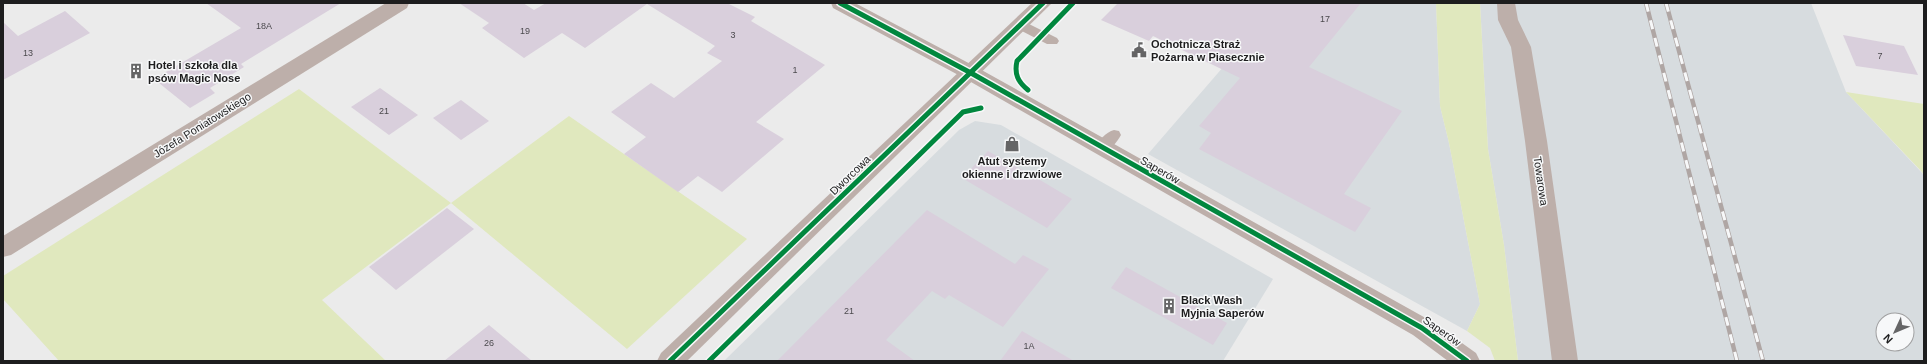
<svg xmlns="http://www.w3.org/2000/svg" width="1927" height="364" font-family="Arial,sans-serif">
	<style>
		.built { fill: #d7dcdf; fill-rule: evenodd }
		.green { fill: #e0e8be }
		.building { fill: #d9cfdc }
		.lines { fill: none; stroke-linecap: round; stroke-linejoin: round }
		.service { fill: #bdafaa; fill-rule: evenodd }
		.minor { fill: #bdafaa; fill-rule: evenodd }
		.tertiary { fill: #bdafaa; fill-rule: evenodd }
		.rail-casing { stroke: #afa6a4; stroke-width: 4.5 }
		.rail { stroke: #f7f8f9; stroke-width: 3; stroke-dasharray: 9; stroke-linecap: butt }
		.cycleway-casing { stroke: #f7f8f9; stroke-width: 8 }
		.cycleway { stroke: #00873e; stroke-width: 5 }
		.labels { text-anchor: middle; stroke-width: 3; stroke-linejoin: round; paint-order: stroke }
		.number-label { font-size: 9px; fill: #4c4a4e }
		.poi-label { font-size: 11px; font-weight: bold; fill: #1d1d1e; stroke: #f7f8f9; text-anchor: start }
		.street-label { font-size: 11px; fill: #1d1d1e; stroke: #f7f8f9 }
	</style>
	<rect width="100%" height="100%" fill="#ebebeb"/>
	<!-- built -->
	<g class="built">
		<path d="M 1222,3 L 1436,3 L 1440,106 L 1449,143 L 1480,304 L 1467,331 L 1148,154 L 1262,22 Z"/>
		<path d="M 1480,3 L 1811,3 L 1846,92 L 1924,175 L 1924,361 L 1518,361 L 1504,245 L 1488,149 ZM 1883,320 L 1907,320 L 1907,344 L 1883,344 Z"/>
		<path d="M 975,121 L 1001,125 L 1273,279 L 1223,361 L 724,361 L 959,130 Z"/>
	</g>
	<!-- green -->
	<g class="green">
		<path d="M 1436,3 L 1480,3 L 1488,149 L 1504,245 L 1518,361 L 1495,361 L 1490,348 L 1467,331 L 1480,304 L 1449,143 L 1440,106 Z"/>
		<path d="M 299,89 L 451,203 L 569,116 L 747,239 L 627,349 L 451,203 L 322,300 L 386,361 L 59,361 L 3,299 L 3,276 Z"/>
		<path d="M 1846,92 L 1924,104 L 1924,175 L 1921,171 Z"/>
	</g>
	<!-- building -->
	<g class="building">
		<path d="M 206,3 L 341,3 L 241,64 L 244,67 L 210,88 L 215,93 L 190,108 L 154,79 L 241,28 Z"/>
		<path d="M 459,3 L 523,3 L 534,10 L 546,3 L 727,3 L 755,17 L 751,21 L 825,65 L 756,122 L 784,139 L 722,192 L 698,176 L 678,192 L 624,154 L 646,137 L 611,112 L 651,83 L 674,98 L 722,61 L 707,53 L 715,46 L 647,4 L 585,48 L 562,33 L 524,58 L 482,28 L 489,23 Z"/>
		<path d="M 1118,3 L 1361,3 L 1309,67 L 1402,111 L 1344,194 L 1371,208 L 1355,232 L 1199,149 L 1211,133 L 1199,126 L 1240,78 L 1153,36 L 1149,41 L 1101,20 Z"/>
		<path d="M 65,11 L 90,33 L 3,80 L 3,22 L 18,36 Z"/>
		<path d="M 1843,35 L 1904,46 L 1918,75 L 1856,66 Z"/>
		<path d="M 380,88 L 418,115 L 389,135 L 351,107 Z"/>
		<path d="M 461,100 L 489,121 L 461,140 L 433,118 Z"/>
		<path d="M 988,151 L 1040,180 L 1072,199 L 1047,228 L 962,178 Z"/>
		<path d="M 447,208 L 474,229 L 396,290 L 369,267 Z"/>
		<path d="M 927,210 L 1015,264 L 1023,255 L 1049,269 L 1003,327 L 949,295 L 945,299 L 932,291 L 886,340 L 915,361 L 777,361 Z"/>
		<path d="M 1126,267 L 1227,323 L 1213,345 L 1111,288 Z"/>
		<path d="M 489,325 L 532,361 L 444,361 Z"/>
		<path d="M 1022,331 L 1074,361 L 1000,361 Z"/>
	</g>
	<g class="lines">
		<!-- service -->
		<g class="service">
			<path d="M 1021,20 L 1057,38 L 1059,41 L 1057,44 L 1047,44 L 1016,28 L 1014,25 L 1016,22 Z"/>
			<path d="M 1114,130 L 1119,131 L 1121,135 C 1116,144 1107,155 1096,152 L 1094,148 C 1098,141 1106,132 1114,130 Z"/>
		</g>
		<!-- minor -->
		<g class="minor">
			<path d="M 386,3 L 409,3 L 407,8 L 11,255 L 3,257 L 3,236 Z"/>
			<path d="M 831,3 L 855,3 L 978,68 L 1431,321 L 1476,353 L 1480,361 L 1448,361 L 1413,335 L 964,78 L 833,8 Z"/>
			<path d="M 1497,3 L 1515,3 L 1518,20 L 1531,47 L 1547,141 L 1578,361 L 1552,361 L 1525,141 L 1511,47 L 1498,20 Z"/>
		</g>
		<!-- tertiary -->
		<path class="tertiary" d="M 1032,3 L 1052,3 L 687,361 L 657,361 L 661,353 Z"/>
		<!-- rail casing -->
		<g class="rail-casing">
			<g id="rail">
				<path d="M 1646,3 L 1737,361"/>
				<path d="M 1666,3 L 1763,361"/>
			</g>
		</g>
		<!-- rail -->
		<use href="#rail" class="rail"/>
		<!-- cycleway casing -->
		<g class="cycleway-casing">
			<g id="cycleway">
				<path d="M 840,3 L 971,73 L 1422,328 L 1467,361"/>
				<path d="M 1028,90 C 1018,82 1014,74 1017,61 L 1073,3"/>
				<path d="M 670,361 L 1043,3"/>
				<path d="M 709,361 L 963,112 L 981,108"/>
			</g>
		</g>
		<!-- cycleway -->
		<use href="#cycleway" class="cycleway"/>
	</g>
	<!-- icons -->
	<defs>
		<g id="civic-bare" transform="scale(1.2)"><path d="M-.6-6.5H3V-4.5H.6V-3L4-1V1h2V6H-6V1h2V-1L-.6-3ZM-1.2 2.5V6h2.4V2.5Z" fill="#656566" stroke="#f7f8f9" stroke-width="2.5" paint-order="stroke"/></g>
		<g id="building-bare" transform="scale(1.2)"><path d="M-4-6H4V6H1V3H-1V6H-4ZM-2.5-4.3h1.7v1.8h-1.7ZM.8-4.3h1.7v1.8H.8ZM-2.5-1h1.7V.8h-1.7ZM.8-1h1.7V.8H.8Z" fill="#656566" stroke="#f7f8f9" stroke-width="2.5" paint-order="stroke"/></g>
		<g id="shop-bare" transform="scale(1.2)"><path d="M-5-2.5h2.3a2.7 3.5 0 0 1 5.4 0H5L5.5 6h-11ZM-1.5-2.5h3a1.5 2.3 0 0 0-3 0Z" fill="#656566" stroke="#f7f8f9" stroke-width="2.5" paint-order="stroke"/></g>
	</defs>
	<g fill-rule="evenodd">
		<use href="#civic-bare" x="1139" y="50"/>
		<use href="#building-bare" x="136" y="71"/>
		<use href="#shop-bare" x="1012" y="144"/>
		<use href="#building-bare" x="1169" y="306"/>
	</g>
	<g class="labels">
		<!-- number labels -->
		<g class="number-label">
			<text x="1325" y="22">17</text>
			<text x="264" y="29">18A</text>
			<text x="525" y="34">19</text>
			<text x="733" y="38">3</text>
			<text x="28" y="56">13</text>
			<text x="1880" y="59">7</text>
			<text x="795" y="73">1</text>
			<text x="384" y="114">21</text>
			<text x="849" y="314">21</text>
			<text x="489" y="346">26</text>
			<text x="1029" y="349">1A</text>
		</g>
		<!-- poi labels -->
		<g class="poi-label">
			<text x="1151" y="48">Ochotnicza Straż<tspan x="1151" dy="13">Pożarna w Piasecznie</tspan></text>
			<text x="148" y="69">Hotel i szkoła dla<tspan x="148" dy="13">psów Magic Nose</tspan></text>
			<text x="1012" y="165" text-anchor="middle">Atut systemy<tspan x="1012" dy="13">okienne i drzwiowe</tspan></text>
			<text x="1181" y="304">Black Wash<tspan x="1181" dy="13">Myjnia Saperów</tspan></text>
		</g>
		<!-- street labels -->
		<g class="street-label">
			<text transform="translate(202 125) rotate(-32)" y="4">Józefa Poniatowskiego</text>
			<text transform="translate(1160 170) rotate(30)" y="4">Saperów</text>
			<text transform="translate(850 175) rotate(-44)" y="4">Dworcowa</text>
			<text transform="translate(1541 181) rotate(82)" y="4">Towarowa</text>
			<text transform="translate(1442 331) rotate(35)" y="4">Saperów</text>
		</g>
	</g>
	<!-- border -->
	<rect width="1927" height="364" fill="none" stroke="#1d1d1e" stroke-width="8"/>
	<!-- north arrow -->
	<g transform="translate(1895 332) rotate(226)"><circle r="19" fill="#f7f8f9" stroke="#a0a0a1"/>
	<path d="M0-3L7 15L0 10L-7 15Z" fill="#656566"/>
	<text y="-6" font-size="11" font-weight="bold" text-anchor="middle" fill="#1d1d1e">N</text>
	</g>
</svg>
